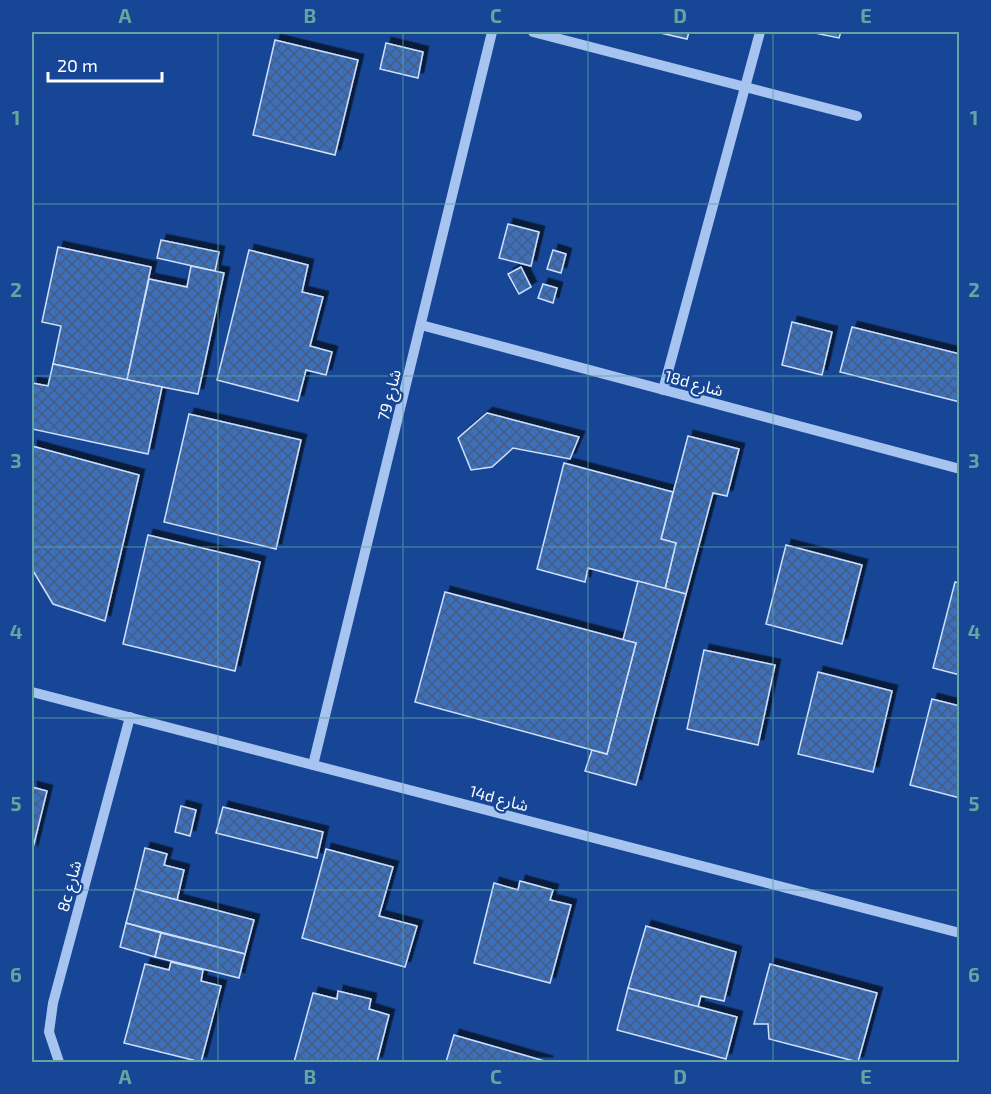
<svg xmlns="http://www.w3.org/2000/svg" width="991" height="1094" font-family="'Exo 2','Noto Sans Arabic',sans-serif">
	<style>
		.building { fill: url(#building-cross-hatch); stroke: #cee0fc; stroke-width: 1.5; filter: url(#shadow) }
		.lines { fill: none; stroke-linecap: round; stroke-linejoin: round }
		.minor { stroke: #a7c4f1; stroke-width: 10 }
		.grid { fill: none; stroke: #63a6a1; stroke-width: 1.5; stroke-opacity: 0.55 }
		.labels { text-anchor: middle; stroke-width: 4.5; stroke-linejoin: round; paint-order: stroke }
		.street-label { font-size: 16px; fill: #fff; stroke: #164695 }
		.neatline { fill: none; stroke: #63a6a1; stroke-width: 2 }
		.grid-label { font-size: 20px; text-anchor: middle; font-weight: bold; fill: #63a6a1 }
	</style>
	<defs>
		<pattern id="building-cross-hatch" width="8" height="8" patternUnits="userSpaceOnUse" patternTransform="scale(1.5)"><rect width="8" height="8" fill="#3e70bc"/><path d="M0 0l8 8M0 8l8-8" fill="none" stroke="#465c7e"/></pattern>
		<filter id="shadow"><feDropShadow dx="5.5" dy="-5.5" stdDeviation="0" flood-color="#0009"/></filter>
	</defs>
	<rect width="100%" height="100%" fill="#164695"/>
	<!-- building -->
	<g class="building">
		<path d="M 656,32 L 689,32 L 687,39 Z"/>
		<path d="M 810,32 L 841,32 L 839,38 Z"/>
		<path d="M 275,40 L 358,60 L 335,155 L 253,135 Z"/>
		<path d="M 386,43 L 423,52 L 418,78 L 380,69 Z"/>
		<path d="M 508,224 L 539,232 L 531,266 L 499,258 Z"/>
		<path d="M 161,240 L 219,252 L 215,271 L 157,258 Z"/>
		<path d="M 58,247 L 151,267 L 127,380 L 53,364 L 61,326 L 42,322 Z"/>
		<path d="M 249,250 L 308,265 L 302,292 L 323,297 L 310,346 L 332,352 L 326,375 L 306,370 L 298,401 L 217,380 Z"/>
		<path d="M 553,250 L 566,254 L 561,273 L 547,269 Z"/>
		<path d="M 191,266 L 224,273 L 198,394 L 127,380 L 149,279 L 187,287 Z"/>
		<path d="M 521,267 L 531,287 L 519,294 L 508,274 Z"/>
		<path d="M 543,284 L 557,288 L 553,303 L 538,298 Z"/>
		<path d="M 792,322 L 832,332 L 822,375 L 782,365 Z"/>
		<path d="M 852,327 L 960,354 L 960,402 L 840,372 Z"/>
		<path d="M 53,364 L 162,387 L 148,454 L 32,429 L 32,383 L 48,386 Z"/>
		<path d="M 487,413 L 579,437 L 570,459 L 513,448 L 492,467 L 471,470 L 458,438 Z"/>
		<path d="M 189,414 L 301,440 L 276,549 L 164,522 Z"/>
		<path d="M 688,436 L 739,449 L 727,496 L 713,493 L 686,594 L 665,589 L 676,543 L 661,539 Z"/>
		<path d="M 32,446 L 139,475 L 105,621 L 53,604 L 32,569 Z"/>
		<path d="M 564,463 L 673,492 L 661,539 L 676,543 L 665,589 L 588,568 L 585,582 L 537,569 Z"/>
		<path d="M 148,535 L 260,562 L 235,671 L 123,644 Z"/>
		<path d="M 786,545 L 862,565 L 842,644 L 766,624 Z"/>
		<path d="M 638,581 L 686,594 L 636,785 L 585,771 L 592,750 L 607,754 L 636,643 L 623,640 Z"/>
		<path d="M 955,582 L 960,583 L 960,675 L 933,668 Z"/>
		<path d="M 445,592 L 636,643 L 607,754 L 415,702 Z"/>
		<path d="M 704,650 L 775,665 L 758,745 L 687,729 Z"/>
		<path d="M 818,672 L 892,691 L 873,772 L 798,754 Z"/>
		<path d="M 932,699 L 960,706 L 960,798 L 910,785 Z"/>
		<path d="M 32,787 L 47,791 L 32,852 Z"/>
		<path d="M 181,806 L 196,810 L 190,836 L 175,832 Z"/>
		<path d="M 223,807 L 323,832 L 317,858 L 216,833 Z"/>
		<path d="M 145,848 L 167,854 L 164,865 L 184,870 L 177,900 L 135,889 Z"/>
		<path d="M 326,849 L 393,867 L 379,916 L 417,926 L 405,967 L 302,938 Z"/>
		<path d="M 520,881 L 553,890 L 550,900 L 571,905 L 550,983 L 474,963 L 494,883 L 518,890 Z"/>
		<path d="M 135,889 L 254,920 L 245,954 L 126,923 Z"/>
		<path d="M 126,923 L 161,933 L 155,957 L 120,947 Z"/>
		<path d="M 646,926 L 736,952 L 724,1001 L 701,996 L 698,1007 L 628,988 Z"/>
		<path d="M 161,933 L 245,954 L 239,978 L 155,957 Z"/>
		<path d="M 171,962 L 203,970 L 201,981 L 221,986 L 201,1062 L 124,1043 L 145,964 L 169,970 Z"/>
		<path d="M 770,964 L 877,993 L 858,1062 L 769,1039 L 768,1024 L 754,1024 Z"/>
		<path d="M 628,988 L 737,1017 L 726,1059 L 617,1030 Z"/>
		<path d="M 338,991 L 371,999 L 369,1009 L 389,1015 L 377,1062 L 294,1062 L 313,993 L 337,999 Z"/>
		<path d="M 454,1035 L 548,1062 L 446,1062 Z"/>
	</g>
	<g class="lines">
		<!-- minor -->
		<g class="minor">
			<path d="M 533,32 L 857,116"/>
			<path d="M 421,325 L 960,469"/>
			<path d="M 663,390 L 760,32"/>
			<path d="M 32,692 L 960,933"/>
			<path d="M 313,765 L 492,32"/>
			<path d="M 59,1062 L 49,1032 L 53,1003 L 130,717"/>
		</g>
	</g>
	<!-- grid -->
	<path class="grid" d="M 218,32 L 218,1062M 403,32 L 403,1062M 588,32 L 588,1062M 773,32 L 773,1062M 32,204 L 960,204M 32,376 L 960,376M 32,547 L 960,547M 32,718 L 960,718M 32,890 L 960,890"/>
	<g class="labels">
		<!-- street labels -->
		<g class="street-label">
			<text transform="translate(694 383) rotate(15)" y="6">18d شارع</text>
			<text transform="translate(389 395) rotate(-76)" y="6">شارع 79</text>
			<text transform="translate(499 798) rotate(15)" y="6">14d شارع</text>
			<text transform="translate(69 886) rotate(-75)" y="6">8c شارع</text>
		</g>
	</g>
	<!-- border -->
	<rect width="991" height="1094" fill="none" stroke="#164695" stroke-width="66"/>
	<!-- scale -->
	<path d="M48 72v9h114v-9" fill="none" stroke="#ffffff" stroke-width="3"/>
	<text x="57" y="72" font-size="18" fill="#ffffff" stroke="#164695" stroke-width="4.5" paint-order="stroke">20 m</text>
	<rect x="33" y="33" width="925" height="1028" class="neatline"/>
	<g class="grid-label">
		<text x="125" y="23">A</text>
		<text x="310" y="23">B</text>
		<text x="496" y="23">C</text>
		<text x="680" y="23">D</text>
		<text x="866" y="23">E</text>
		<text x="16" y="125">1</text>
		<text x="974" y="125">1</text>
		<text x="16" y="297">2</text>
		<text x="974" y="297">2</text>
		<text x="16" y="468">3</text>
		<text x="974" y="468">3</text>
		<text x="16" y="639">4</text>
		<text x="974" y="639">4</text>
		<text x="16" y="811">5</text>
		<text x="974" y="811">5</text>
		<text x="16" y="982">6</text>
		<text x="974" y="982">6</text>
		<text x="125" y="1084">A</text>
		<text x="310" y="1084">B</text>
		<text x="496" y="1084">C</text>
		<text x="680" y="1084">D</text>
		<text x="866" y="1084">E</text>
	</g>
</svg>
